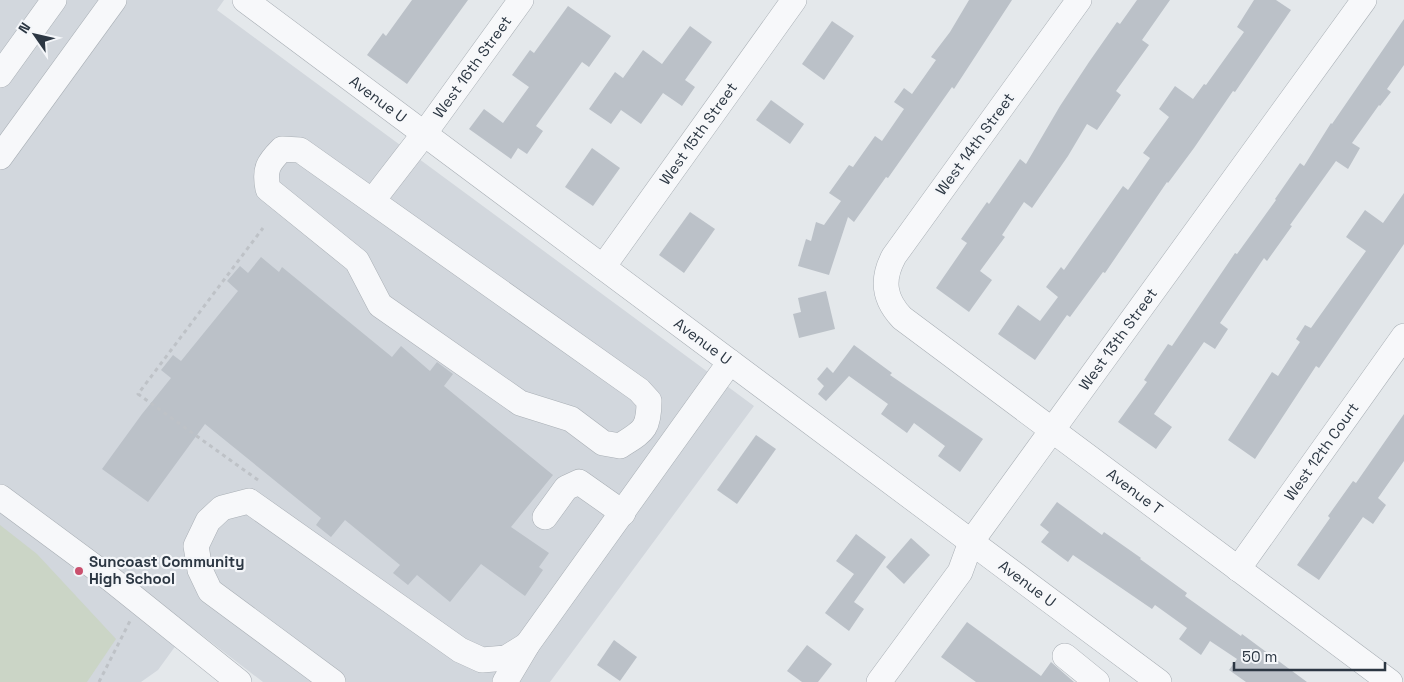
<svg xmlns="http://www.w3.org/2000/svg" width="1404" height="682" font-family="'Space Grotesk',sans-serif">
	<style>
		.built { fill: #d2d7dd }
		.green { fill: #cbd5c6 }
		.building { fill: #bbc1c8 }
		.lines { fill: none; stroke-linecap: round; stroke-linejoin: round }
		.minor-casing { stroke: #a9afb5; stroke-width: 26 }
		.path { stroke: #bec2c7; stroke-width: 3; stroke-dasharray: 4 4; stroke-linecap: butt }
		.minor { stroke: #f7f8fa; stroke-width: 25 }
		.poi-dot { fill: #ca506d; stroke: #f4f6f9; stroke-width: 2 }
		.labels { text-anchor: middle; stroke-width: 4.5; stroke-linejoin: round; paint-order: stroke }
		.street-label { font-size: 15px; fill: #2c3743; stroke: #f4f6f9 }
		.poi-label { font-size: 15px; font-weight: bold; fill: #2c3743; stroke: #f4f6f9; text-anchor: start }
	</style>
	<rect width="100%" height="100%" fill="#e4e8eb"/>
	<!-- built -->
	<path class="built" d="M 0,0 L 224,0 L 217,10 L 754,406 L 550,682 L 263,682 L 190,626 L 158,670 L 141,682 L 0,682 Z"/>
	<!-- green -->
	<path class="green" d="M 0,525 L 37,554 L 116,639 L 87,682 L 0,682 Z"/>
	<!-- building -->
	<g class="building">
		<path d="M 412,0 L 468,0 L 407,84 L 367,55 L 383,33 L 386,36 Z"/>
		<path d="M 969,0 L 1012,0 L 954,89 L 952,87 L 888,178 L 886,177 L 854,222 L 848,217 L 829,275 L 798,266 L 806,239 L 811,241 L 816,222 L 824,225 L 841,201 L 829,193 L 849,165 L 853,167 L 875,136 L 882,141 L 904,109 L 894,102 L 904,88 L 912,94 L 936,60 L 931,57 L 950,32 Z"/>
		<path d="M 1137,0 L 1170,0 L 1142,40 L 1149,45 L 1116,91 L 1121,95 L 1097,130 L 1087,124 L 1068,156 L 1032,208 L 1024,202 L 1002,235 L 1005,237 L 980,271 L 992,280 L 969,312 L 936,288 L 967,243 L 961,239 L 987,202 L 989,204 L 1020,159 L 1026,164 L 1060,106 L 1089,62 L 1117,22 L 1120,24 Z"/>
		<path d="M 1254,0 L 1276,0 L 1291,10 L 1235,92 L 1233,91 L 1194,148 L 1168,183 L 1167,182 L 1105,273 L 1103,272 L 1070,317 L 1067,315 L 1035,360 L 998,334 L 1018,305 L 1040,321 L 1058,297 L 1046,287 L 1061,267 L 1064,270 L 1123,186 L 1128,190 L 1150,158 L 1143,153 L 1169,117 L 1159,109 L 1175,86 L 1193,99 L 1204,84 L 1206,85 L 1244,32 L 1237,27 Z"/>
		<path d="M 568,6 L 611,36 L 589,67 L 582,62 L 536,126 L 543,131 L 527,154 L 518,148 L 511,159 L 469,129 L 484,109 L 503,123 L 529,87 L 512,75 L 530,50 L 534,53 Z"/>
		<path d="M 1404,19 L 1404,65 L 1387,89 L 1391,92 L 1380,106 L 1379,105 L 1352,143 L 1360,148 L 1348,169 L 1336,161 L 1290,225 L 1292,226 L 1267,261 L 1264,258 L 1220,323 L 1228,329 L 1215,349 L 1204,342 L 1154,414 L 1172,427 L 1156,449 L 1118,422 L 1147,382 L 1144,380 L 1168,344 L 1172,346 L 1235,253 L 1237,254 L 1276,200 L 1275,199 L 1300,163 L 1304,166 L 1331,123 L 1332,124 Z"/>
		<path d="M 832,21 L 854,36 L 824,80 L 802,64 Z"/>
		<path d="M 690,26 L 712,42 L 685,80 L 695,87 L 682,106 L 663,93 L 641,124 L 621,110 L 611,124 L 589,109 L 615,72 L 623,78 L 643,50 L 662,64 Z"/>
		<path d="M 771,100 L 804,124 L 790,144 L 756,120 Z"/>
		<path d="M 592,148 L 620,168 L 593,206 L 565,187 Z"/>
		<path d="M 1404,193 L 1404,244 L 1319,368 L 1316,366 L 1255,459 L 1228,440 L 1272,372 L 1278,376 L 1300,342 L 1296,339 L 1305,325 L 1311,328 L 1366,251 L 1346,237 L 1365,210 L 1383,223 Z"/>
		<path d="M 690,212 L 715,229 L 684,273 L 659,255 Z"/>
		<path d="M 261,257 L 279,272 L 282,267 L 392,357 L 401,346 L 430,371 L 437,362 L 453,374 L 444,386 L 553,475 L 511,527 L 549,553 L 539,567 L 543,570 L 525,596 L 481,564 L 450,602 L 417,575 L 408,585 L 393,573 L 400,565 L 345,520 L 331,537 L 316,525 L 321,518 L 205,424 L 148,502 L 102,469 L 142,414 L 171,378 L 161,370 L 173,355 L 181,361 L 238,291 L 227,281 L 240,266 L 248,273 Z"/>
		<path d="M 826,291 L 835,329 L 799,338 L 793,314 L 801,312 L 798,298 Z"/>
		<path d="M 854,345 L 892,373 L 890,375 L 983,439 L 960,472 L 938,456 L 945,446 L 914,423 L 907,433 L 881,414 L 888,404 L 849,376 L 826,401 L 818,394 L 824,386 L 817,379 L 827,367 L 833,373 Z"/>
		<path d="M 1404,414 L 1404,461 L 1378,498 L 1386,505 L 1373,524 L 1363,517 L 1319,580 L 1297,565 L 1330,518 L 1328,516 L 1353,481 L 1356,483 Z"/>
		<path d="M 756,435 L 776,449 L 737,504 L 717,490 Z"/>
		<path d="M 1057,502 L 1102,535 L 1104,532 L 1141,558 L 1140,559 L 1187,593 L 1185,596 L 1241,636 L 1242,634 L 1307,682 L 1246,682 L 1229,670 L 1237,659 L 1210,641 L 1201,655 L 1179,639 L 1187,628 L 1155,605 L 1152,609 L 1073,555 L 1068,562 L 1041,542 L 1049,532 L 1040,525 Z"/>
		<path d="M 856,534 L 886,557 L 854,602 L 864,609 L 849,631 L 825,613 L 854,574 L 836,561 Z"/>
		<path d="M 911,538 L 930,555 L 904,584 L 886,567 Z"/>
		<path d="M 967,622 L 1041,676 L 1051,662 L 1074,682 L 976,682 L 941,657 Z"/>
		<path d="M 614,640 L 637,657 L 620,681 L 597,665 Z"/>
		<path d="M 807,645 L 832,664 L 818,682 L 802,682 L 787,671 Z"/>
	</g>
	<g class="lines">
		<!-- minor casing -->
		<g class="minor-casing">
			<g id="minor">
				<path id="s1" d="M 245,0 L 1159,682"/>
				<path id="s2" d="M 1079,0 L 894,256 C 881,280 884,299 902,318 L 1390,682"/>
				<path d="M 0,75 L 54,0"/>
				<path d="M 282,149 L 300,150 L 639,390 L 649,401 C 649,430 643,431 620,446 L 603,443 L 571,419 L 520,403 L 380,305 L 357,261 L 268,189 C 264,169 268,163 282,149 Z"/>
				<path d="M 0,157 L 114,0"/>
				<path id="s3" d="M 373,200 L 424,134 L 521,0"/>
				<path id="s4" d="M 603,267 L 794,0"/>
				<path d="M 0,497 L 112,580 L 239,682"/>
				<path d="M 545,517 L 566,488 L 579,482 L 623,513"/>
				<path id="s5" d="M 1238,569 L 1404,336"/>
				<path d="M 1065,656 L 1097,682"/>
				<path d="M 333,682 L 210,591 L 200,570 L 196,546 L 208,521 L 222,508 L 249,501 L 460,650 L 482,660 L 506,658 L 527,645"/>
				<path d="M 505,682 L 527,645 L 730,362"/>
				<path id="s6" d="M 879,682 L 960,572 L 971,542 L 1364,0"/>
			</g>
		</g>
		<!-- path -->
		<g class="path">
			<path d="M 258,480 L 138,394 L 263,228"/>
			<path d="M 99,682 L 130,621"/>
		</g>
		<!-- minor -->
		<use href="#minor" class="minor"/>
	</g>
	<!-- markers -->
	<circle class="poi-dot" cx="79" cy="571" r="5"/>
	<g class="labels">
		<!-- street labels -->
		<g class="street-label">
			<text dy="5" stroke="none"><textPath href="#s3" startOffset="166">West 16th Street</textPath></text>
			<text dy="5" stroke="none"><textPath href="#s1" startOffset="166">Avenue U</textPath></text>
			<text dy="5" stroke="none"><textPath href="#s4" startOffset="164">West 15th Street</textPath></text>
			<text transform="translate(975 144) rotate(-54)" y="5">West 14th Street</text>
			<text dy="5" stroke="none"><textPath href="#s6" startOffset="419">West 13th Street</textPath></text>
			<text dy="5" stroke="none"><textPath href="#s1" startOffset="571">Avenue U</textPath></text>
			<text dy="5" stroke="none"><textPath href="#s5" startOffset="144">West 12th Court</textPath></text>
			<text dy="5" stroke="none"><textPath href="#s2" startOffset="674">Avenue T</textPath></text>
			<text dy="5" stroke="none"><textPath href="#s1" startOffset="976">Avenue U</textPath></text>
		</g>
		<!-- poi labels -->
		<g class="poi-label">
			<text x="89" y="567">Suncoast Community<tspan x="89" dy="17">High School</tspan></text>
		</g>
	</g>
	<!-- north arrow -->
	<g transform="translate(35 35) rotate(304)" stroke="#f4f6f9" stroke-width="4" paint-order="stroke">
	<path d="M0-4L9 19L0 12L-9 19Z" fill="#2c3743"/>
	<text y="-8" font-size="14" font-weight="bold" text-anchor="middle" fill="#2c3743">N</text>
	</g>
	<!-- scale -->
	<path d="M1234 662v8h151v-8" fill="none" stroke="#2c3743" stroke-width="2.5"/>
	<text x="1242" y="662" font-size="15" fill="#2c3743" stroke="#f4f6f9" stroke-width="4" paint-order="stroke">50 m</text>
</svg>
